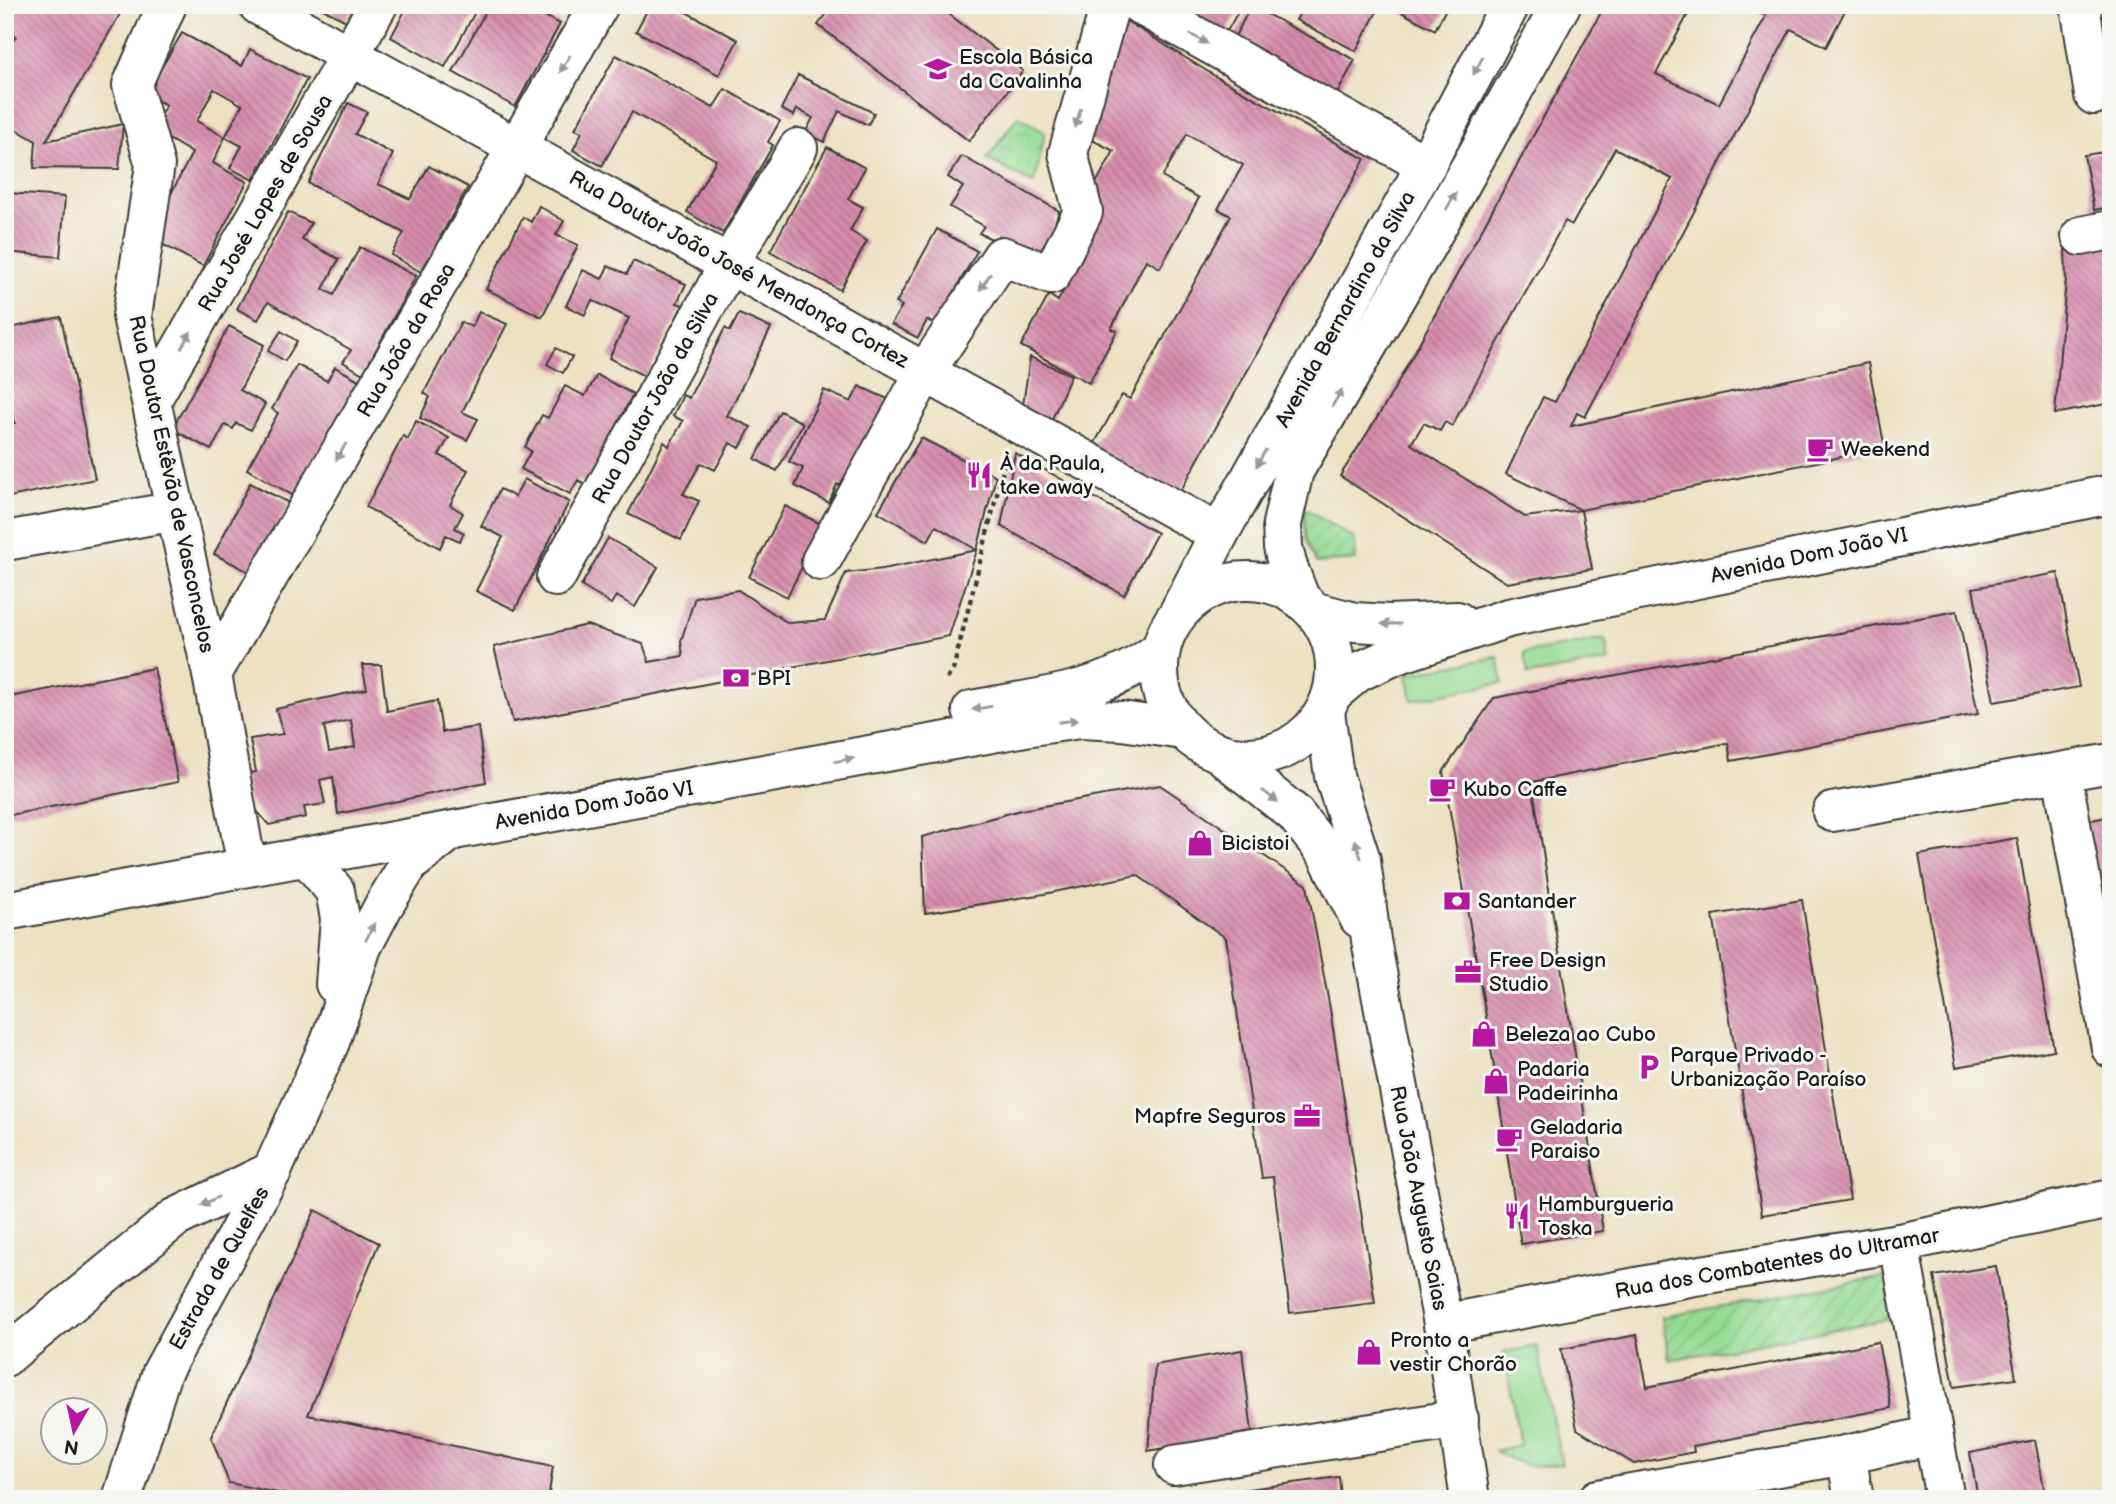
<svg xmlns="http://www.w3.org/2000/svg" width="2116" height="1504" font-family="'Balsamiq Sans',sans-serif">
	<style>
		.grass { fill: #95db94; stroke: #587c58; stroke-width: 2 }
		.park { fill: url(#park-crowns); stroke: #587c58; stroke-width: 2 }
		.garden { fill: url(#garden-furrows); stroke: #587c58; stroke-width: 2 }
		.building { fill: url(#building-back-hatch); fill-rule: evenodd }
		.lines { fill: none; stroke-linecap: round; stroke-linejoin: round }
		.street-casing { stroke: #3b3a35; stroke-width: 42 }
		.secondary-casing { stroke: #3b3a35; stroke-width: 42 }
		.path { stroke: #3b3a35; stroke-width: 4.5; stroke-dasharray: 5 5; stroke-linecap: butt }
		.street { stroke: #fff; stroke-width: 38 }
		.secondary { stroke: #fff; stroke-width: 38 }
		.oneway { fill: #999 }
		.labels { text-anchor: middle; stroke-width: 6; stroke-linejoin: round; paint-order: stroke }
		.poi-label { font-size: 21px; fill: #1c1c1c; stroke: #f6f6f2; text-anchor: start }
		.street-label { font-size: 21px; fill: #1c1c1c; stroke: #f6f6f2 }
	</style>
	<defs>
		<pattern id="park-crowns" width="20" height="18" patternUnits="userSpaceOnUse" patternTransform="scale(1.75)"><rect width="20" height="18" fill="#95db94"/><path d="M2 6a3 3 0 1 1 6 0M12 15a3 3 0 1 1 6 0" fill="none" stroke="#80bb7f"/></pattern>
		<pattern id="garden-furrows" width="10" height="10" patternUnits="userSpaceOnUse" patternTransform="scale(1.75)"><rect width="10" height="10" fill="#95db94"/><path d="M-1 1l2-2M0 10L10 0M9 11l2-2" fill="none" stroke="#80bb7f"/></pattern>
		<pattern id="building-back-hatch" width="6" height="6" patternUnits="userSpaceOnUse" patternTransform="scale(1.75)"><rect width="6" height="6" fill="#d78dad"/><path d="M-1 5l2 2M0 0l6 6M5-1l2 2" fill="none" stroke="#ae728c"/></pattern>
	</defs>
	<rect width="100%" height="100%" fill="#f6f6f2"/>
	<filter id="ink" filterUnits="userSpaceOnUse"><feTurbulence type="fractalNoise" baseFrequency=".0143" numOctaves="2"/><feDisplacementMap in="SourceGraphic" scale="14" xChannelSelector="R" yChannelSelector="G"/><feConvolveMatrix kernelMatrix="1 2 1 2 8 2 1 2 1" color-interpolation-filters="sRGB"/></filter>
	<filter id="wash" filterUnits="userSpaceOnUse"><feTurbulence type="fractalNoise" baseFrequency=".00686" numOctaves="4" result="noise"/><feDisplacementMap in="SourceGraphic" scale="28" xChannelSelector="R" yChannelSelector="G"/><feGaussianBlur stdDeviation="1.57" result="paint"/><feColorMatrix in="noise" values="0 0 0 0 0 0 0 0 0 0 0 0 0 0 0 0 0 1.4 0 .05"/><feComposite in="paint" operator="in"/></filter>
	<g filter="url(#wash)">
		<rect width="100%" height="100%" fill="#ede1c2"/>
		<!-- grass -->
		<g class="grass">
			<path d="M 1605,639 L 1609,661 L 1528,675 L 1524,653 Z"/>
			<path d="M 1498,657 L 1503,683 L 1412,700 L 1407,674 Z"/>
			<path d="M 1537,1346 L 1562,1464 C 1532,1468 1522,1467 1495,1451 L 1520,1445 L 1504,1352 Z"/>
		</g>
		<!-- park -->
		<path class="park" d="M 1018,116 L 1045,133 L 1034,184 L 987,159 Z"/>
		<!-- garden -->
		<g class="garden">
			<path d="M 1304,508 L 1355,539 L 1356,560 L 1316,563 L 1306,539 Z"/>
			<path d="M 1888,1276 L 1896,1318 L 1669,1360 L 1662,1317 Z"/>
		</g>
		<g id="blocks">
			<!-- building -->
			<g class="building">
				<path d="M 5,5 L 120,6 L 119,16 L 46,141 L 123,124 L 119,169 L 34,168 L 36,141 L 5,123 L 5,55 L 16,36 L 5,31 Z"/>
				<path d="M 315,5 L 354,5 L 346,21 Z"/>
				<path d="M 408,5 L 479,5 L 445,67 L 391,37 Z"/>
				<path d="M 489,5 L 524,5 L 560,24 L 515,107 L 453,72 Z"/>
				<path d="M 650,5 L 673,5 L 738,40 L 719,75 L 636,31 Z"/>
				<path d="M 834,5 L 937,5 L 1023,71 L 969,141 L 818,25 Z"/>
				<path d="M 1177,5 L 1242,5 L 1226,33 Z"/>
				<path d="M 1304,5 L 1378,5 L 1380,6 L 1356,51 L 1296,20 Z"/>
				<path d="M 1388,5 L 1448,5 L 1435,30 Z"/>
				<path d="M 1605,5 L 1693,5 L 1656,74 L 1719,104 L 1766,16 L 1743,5 L 1848,5 L 1826,47 L 1791,29 L 1585,417 L 1577,413 L 1571,426 L 1868,363 L 1885,448 L 1581,510 L 1506,474 L 1543,397 L 1555,402 L 1672,179 L 1615,148 L 1572,225 L 1565,221 L 1452,426 L 1445,422 L 1440,431 L 1424,423 L 1411,444 L 1525,517 L 1581,510 L 1592,569 L 1507,583 L 1340,476 L 1387,402 Z"/>
				<path d="M 1251,6 L 1355,60 L 1337,94 L 1233,40 Z"/>
				<path d="M 1120,17 L 1218,78 L 1365,159 L 1179,494 L 1093,446 L 1122,395 L 1130,399 L 1231,216 L 1218,209 L 1243,165 L 1187,134 L 1162,177 L 1199,198 L 1160,268 L 1146,260 L 1111,329 L 1117,331 L 1089,383 L 1021,346 L 1049,295 L 1058,301 L 1095,232 L 1091,192 L 1114,151 L 1090,139 Z"/>
				<path d="M 182,33 L 242,66 L 250,49 L 307,79 L 253,180 L 230,168 L 242,146 L 225,137 L 213,163 L 247,182 L 203,266 L 149,237 L 192,153 L 152,129 L 166,105 L 146,94 ZM 214,89 L 242,105 L 225,137 L 197,121 Z"/>
				<path d="M 616,55 L 713,108 L 725,89 L 780,121 L 768,142 L 773,145 L 723,233 L 687,212 L 716,160 L 632,112 L 602,166 L 573,150 L 582,132 L 575,129 Z"/>
				<path d="M 798,75 L 874,113 L 868,125 L 839,111 L 824,142 L 805,133 L 813,118 L 797,109 L 794,116 L 781,109 Z"/>
				<path d="M 348,103 L 367,112 L 355,134 L 393,154 L 378,184 L 410,199 L 429,166 L 468,187 L 421,272 L 391,255 L 404,233 L 308,183 Z"/>
				<path d="M 827,147 L 865,168 L 848,199 L 863,207 L 850,231 L 867,241 L 840,290 L 770,251 Z"/>
				<path d="M 2111,151 L 2111,207 L 2094,210 L 2084,155 Z"/>
				<path d="M 962,156 L 1059,211 L 1042,263 L 979,233 L 984,226 L 950,207 L 963,187 L 948,177 Z"/>
				<path d="M 7,193 L 65,197 L 60,257 L 5,252 Z"/>
				<path d="M 539,206 L 564,221 L 556,235 L 578,245 L 542,317 L 486,289 L 523,217 L 531,222 Z"/>
				<path d="M 288,212 L 311,223 L 302,240 L 339,259 L 323,289 L 334,295 L 360,247 L 416,276 L 363,374 L 343,362 L 351,350 L 268,302 L 258,320 L 237,309 Z"/>
				<path d="M 937,229 L 977,251 L 936,325 L 927,320 L 918,338 L 891,324 L 902,306 L 896,303 Z"/>
				<path d="M 2111,240 L 2111,403 L 2055,414 L 2066,279 L 2065,248 Z"/>
				<path d="M 633,261 L 686,284 L 677,303 L 683,305 L 646,377 L 609,358 L 629,318 L 592,300 L 585,315 L 566,306 L 583,270 L 602,279 L 608,266 L 627,274 Z"/>
				<path d="M 479,312 L 507,324 L 462,412 L 478,419 L 467,440 L 420,418 L 430,397 L 424,393 L 461,322 L 472,327 Z"/>
				<path d="M 739,314 L 771,328 L 727,416 L 751,427 L 740,448 L 730,443 L 715,470 L 701,463 L 683,494 L 699,501 L 681,540 L 628,514 L 664,442 L 669,446 L 683,421 L 673,416 L 683,395 L 689,398 L 725,328 L 730,331 Z"/>
				<path d="M 61,317 L 95,479 L 5,498 L 5,425 L 15,423 L 5,379 L 5,329 Z"/>
				<path d="M 229,326 L 264,345 L 240,390 L 265,404 L 251,430 L 236,423 L 233,429 L 225,425 L 211,450 L 172,429 Z"/>
				<path d="M 281,331 L 297,341 L 285,361 L 268,351 Z"/>
				<path d="M 556,348 L 572,357 L 563,373 L 547,364 Z"/>
				<path d="M 1030,357 L 1071,375 L 1050,424 L 1022,412 Z"/>
				<path d="M 297,365 L 327,381 L 335,367 L 359,380 L 294,496 L 247,469 L 278,413 L 272,409 Z"/>
				<path d="M 597,375 L 633,394 L 587,485 L 578,480 L 570,494 L 521,469 L 531,451 L 525,447 L 542,415 L 548,418 L 565,386 L 585,396 Z"/>
				<path d="M 859,386 L 892,401 L 848,489 L 837,484 L 829,503 L 795,486 L 803,468 L 789,462 L 824,390 L 851,402 Z"/>
				<path d="M 780,411 L 803,423 L 777,471 L 755,459 Z"/>
				<path d="M 416,421 L 449,438 L 439,455 L 468,470 L 450,505 L 463,513 L 455,528 L 464,533 L 460,541 L 446,535 L 440,548 L 366,507 L 403,436 L 408,439 Z"/>
				<path d="M 921,438 L 996,476 L 977,550 L 936,526 L 928,541 L 878,512 Z"/>
				<path d="M 1015,453 L 1157,533 L 1124,595 L 1001,526 Z"/>
				<path d="M 524,479 L 569,502 L 515,610 L 476,591 L 503,537 L 481,526 L 500,489 L 515,497 Z"/>
				<path d="M 250,483 L 289,503 L 253,574 L 214,554 Z"/>
				<path d="M 785,506 L 823,525 L 787,597 L 749,577 Z"/>
				<path d="M 608,538 L 658,567 L 635,607 L 616,596 L 611,604 L 581,586 Z"/>
				<path d="M 977,550 L 949,636 L 513,722 L 494,647 L 587,625 L 643,644 L 649,662 L 683,656 L 681,641 L 695,597 L 738,590 L 788,623 L 825,620 L 846,573 L 883,569 Z"/>
				<path d="M 2058,573 L 2079,687 L 1994,702 L 1973,588 Z"/>
				<path d="M 1957,611 L 1978,714 L 1731,761 L 1728,743 L 1532,782 L 1603,1231 L 1521,1244 L 1486,1016 L 1443,772 L 1494,698 Z"/>
				<path d="M 362,665 L 381,665 L 387,711 L 437,701 L 442,732 L 478,727 L 486,782 L 338,814 L 333,777 L 320,780 L 325,804 L 304,807 L 306,817 L 269,825 L 249,802 L 243,774 L 256,772 L 250,739 L 283,734 L 276,709 L 367,689 ZM 351,720 L 355,747 L 329,752 L 324,726 Z"/>
				<path d="M 154,668 L 178,782 L 5,816 L 5,698 Z"/>
				<path d="M 1160,785 L 1307,885 L 1330,1009 L 1375,1303 L 1290,1313 L 1273,1177 L 1262,1178 L 1226,938 L 1137,875 L 1044,894 L 925,913 L 922,837 L 1021,810 Z"/>
				<path d="M 2111,816 L 2111,931 L 2110,931 L 2087,821 Z"/>
				<path d="M 2017,838 L 2054,1050 L 1956,1067 L 1919,855 Z"/>
				<path d="M 1802,900 L 1850,1200 L 1762,1215 L 1713,915 Z"/>
				<path d="M 315,1210 L 379,1243 L 308,1415 L 553,1467 L 548,1499 L 306,1499 L 229,1483 L 211,1437 Z"/>
				<path d="M 1996,1266 L 2016,1378 L 1954,1387 L 1934,1276 Z"/>
				<path d="M 1637,1335 L 1647,1387 L 1878,1342 L 1891,1408 L 1693,1446 L 1694,1452 L 1634,1464 L 1577,1429 L 1561,1349 Z"/>
				<path d="M 1242,1350 L 1252,1432 L 1148,1451 L 1155,1365 Z"/>
				<path d="M 2035,1440 L 2046,1499 L 1978,1499 L 1970,1453 Z"/>
				<path d="M 1339,1477 L 1341,1499 L 1189,1499 L 1189,1497 Z"/>
			</g>
		</g>
	</g>
	<g filter="url(#ink)">
		<use href="#blocks" fill-opacity="0" stroke="#3b3a35" stroke-width="2"/>
		<g class="lines">
			<!-- street casing -->
			<g class="street-casing">
				<g id="street">
					<path d="M 167,5 L 132,85 L 155,165 L 132,316 L 212,674 L 243,846"/>
					<path d="M 258,5 L 1219,534"/>
					<path d="M 1140,5 L 1426,165"/>
					<path d="M 2080,5 L 2094,95"/>
					<path d="M 2081,236 L 2111,230"/>
					<path d="M 152,399 L 378,5"/>
					<path d="M 5,541 L 176,511"/>
					<path d="M 821,561 L 925,372 L 1002,256 L 1051,275 L 1083,212 L 1068,153 L 1110,5"/>
					<path d="M 556,577 L 729,264 L 798,148"/>
					<path d="M 212,674 L 599,5"/>
					<path d="M 1325,712 L 1334,776 L 1361,860 L 1371,940 L 1443,1324 L 1470,1499"/>
					<path d="M 1218,752 L 1294,813 L 1326,853 L 1359,918"/>
					<path d="M 2062,773 L 2111,1048"/>
					<path d="M 1832,812 L 2111,763"/>
					<path d="M 1899,1243 L 1945,1499"/>
					<path d="M 1443,1324 L 1689,1277 L 1899,1243 L 2111,1199"/>
					<path d="M 5,1357 L 175,1218 L 272,1171"/>
					<path d="M 1846,1455 L 1854,1499"/>
					<path d="M 1174,1465 L 1459,1419"/>
					<path d="M 1598,1499 L 1846,1455 L 1933,1435"/>
				</g>
			</g>
			<!-- secondary casing -->
			<g class="secondary-casing">
				<g id="secondary">
					<circle cx="1247" cy="669" r="88"/>
					<path d="M 1300,598 L 1287,564 L 1283,547 L 1282,524 L 1294,471 L 1426,246 L 1561,5"/>
					<path d="M 1179,612 L 1219,534 L 1426,165 L 1510,5"/>
					<path d="M 1316,612 L 1355,622 L 1389,624 L 1457,621"/>
					<path d="M 1333,693 L 1358,672 L 1396,655 L 1508,618 L 2111,494"/>
					<path d="M 972,710 C 1038,697 1107,693 1161,649"/>
					<path d="M 308,858 L 335,891 L 340,918 L 335,984"/>
					<path d="M 5,911 L 1025,727 L 1080,719 L 1122,721 L 1183,730"/>
					<path d="M 122,1499 L 162,1372 L 272,1171 L 330,1042 L 362,947 L 384,905 L 409,864 L 448,833"/>
				</g>
			</g>
			<!-- path -->
			<path class="path" d="M 947,679 L 953,670 L 1006,458"/>
			<!-- street -->
			<use href="#street" class="street"/>
			<!-- secondary -->
			<use href="#secondary" class="secondary"/>
		</g>
		<!-- one-way arrows -->
		<defs><path id="oneway-solid" d="M-6-.8H1V-3.2L6.5 0L1 3.2V.8H-6Z" transform="scale(1.75)"/></defs>
		<g class="oneway">
			<use href="#oneway-solid" transform="translate(1199 39) rotate(29)"/>
			<use href="#oneway-solid" transform="translate(565 64) rotate(120)"/>
			<use href="#oneway-solid" transform="translate(1478 66) rotate(118)"/>
			<use href="#oneway-solid" transform="translate(1078 118) rotate(106)"/>
			<use href="#oneway-solid" transform="translate(1451 201) rotate(-61)"/>
			<use href="#oneway-solid" transform="translate(985 282) rotate(123)"/>
			<use href="#oneway-solid" transform="translate(186 340) rotate(-60)"/>
			<use href="#oneway-solid" transform="translate(1337 398) rotate(-60)"/>
			<use href="#oneway-solid" transform="translate(341 452) rotate(120)"/>
			<use href="#oneway-solid" transform="translate(1261 458) rotate(119)"/>
			<use href="#oneway-solid" transform="translate(1391 624) rotate(180)"/>
			<use href="#oneway-solid" transform="translate(982 708) rotate(170)"/>
			<use href="#oneway-solid" transform="translate(1068 721) rotate(-8)"/>
			<use href="#oneway-solid" transform="translate(844 760) rotate(-10)"/>
			<use href="#oneway-solid" transform="translate(1270 796) rotate(37)"/>
			<use href="#oneway-solid" transform="translate(1358 849) rotate(-108)"/>
			<use href="#oneway-solid" transform="translate(370 932) rotate(-63)"/>
			<use href="#oneway-solid" transform="translate(210 1201) rotate(154)"/>
		</g>
	</g>
	<!-- icons -->
	<defs>
		<g id="school-bare" transform="scale(2.1)"><path d="M0-5L7-2L0 1L-7-2ZM-4 1L0 2.5L4 1V4Q0 6-4 4Z" fill="#b5179e" stroke="#f6f6f2" stroke-width="2.5" paint-order="stroke"/></g>
		<g id="cafe-bare" transform="scale(2.1)"><path d="M-5.5-4.5H6V0H3Q3 3.5 0 3.5H-2.5Q-5.5 3.5-5.5 0ZM3-3.2v2h1.7v-2ZM-6 4.5H4V6H-6Z" fill="#b5179e" stroke="#f6f6f2" stroke-width="2.5" paint-order="stroke"/></g>
		<g id="restaurant-bare" transform="scale(2.1)"><path d="M-5-6h1v4h1v-4h1v4h1v-4h1v5L-1.5 .5V6h-2V.5L-5-1ZM5-6V6H3V1.5H1.5Q1.5-4 5-6Z" fill="#b5179e" stroke="#f6f6f2" stroke-width="2.5" paint-order="stroke"/></g>
		<g id="bank-bare" transform="scale(2.1)"><path d="M-6-4H6V4H-6ZM0-2.3a2.3 2.3 0 1 0 0 4.6a2.3 2.3 0 1 0 0-4.6Z" fill="#b5179e" stroke="#f6f6f2" stroke-width="2.5" paint-order="stroke"/></g>
		<g id="shop-bare" transform="scale(2.1)"><path d="M-5-2.5h2.3a2.7 3.5 0 0 1 5.4 0H5L5.5 6h-11ZM-1.5-2.5h3a1.5 2.3 0 0 0-3 0Z" fill="#b5179e" stroke="#f6f6f2" stroke-width="2.5" paint-order="stroke"/></g>
		<g id="office-bare" transform="scale(2.1)"><path d="M-6-3h4V-5.5h4V-3h4V5H-6ZM-1-4.5V-3h2v-1.5ZM-6 0V1H6V0Z" fill="#b5179e" stroke="#f6f6f2" stroke-width="2.5" paint-order="stroke"/></g>
		<g id="parking-bare" transform="scale(2.1)"><path d="M-3.5-5.5H1a3.5 3.5 0 0 1 0 7H-1V5.5H-3.5ZM-1-3.4V-.6H.8a1.4 1.4 0 0 0 0-2.8Z" fill="#b5179e" stroke="#f6f6f2" stroke-width="2.5" paint-order="stroke"/></g>
	</defs>
	<g fill-rule="evenodd">
		<use href="#school-bare" x="938" y="69"/>
		<use href="#cafe-bare" x="1820" y="449"/>
		<use href="#restaurant-bare" x="979" y="475"/>
		<use href="#bank-bare" x="736" y="678"/>
		<use href="#cafe-bare" x="1442" y="789"/>
		<use href="#shop-bare" x="1200" y="843"/>
		<use href="#bank-bare" x="1457" y="901"/>
		<use href="#office-bare" x="1468" y="972"/>
		<use href="#shop-bare" x="1484" y="1034"/>
		<use href="#parking-bare" x="1649" y="1067"/>
		<use href="#shop-bare" x="1496" y="1081"/>
		<use href="#office-bare" x="1307" y="1116"/>
		<use href="#cafe-bare" x="1509" y="1139"/>
		<use href="#restaurant-bare" x="1517" y="1216"/>
		<use href="#shop-bare" x="1369" y="1352"/>
	</g>
	<g class="labels">
		<!-- poi labels -->
		<g class="poi-label">
			<text x="959" y="64">Escola Básica<tspan x="959" dy="24">da Cavalinha</tspan></text>
			<text x="1841" y="456">Weekend</text>
			<text x="1000" y="470">À da Paula,<tspan x="1000" dy="24">take away</tspan></text>
			<text x="757" y="685">BPI</text>
			<text x="1463" y="796">Kubo Caffe</text>
			<text x="1221" y="850">Bicistoi</text>
			<text x="1478" y="908">Santander</text>
			<text x="1489" y="967">Free Design<tspan x="1489" dy="24">Studio</tspan></text>
			<text x="1505" y="1041">Beleza ao Cubo</text>
			<text x="1670" y="1062">Parque Privado -<tspan x="1670" dy="24">Urbanização Paraíso</tspan></text>
			<text x="1517" y="1076">Padaria<tspan x="1517" dy="24">Padeirinha</tspan></text>
			<text x="1286" y="1123" text-anchor="end">Mapfre Seguros</text>
			<text x="1530" y="1134">Geladaria<tspan x="1530" dy="24">Paraiso</tspan></text>
			<text x="1538" y="1211">Hamburgueria<tspan x="1538" dy="24">Toska</tspan></text>
			<text x="1390" y="1347">Pronto a<tspan x="1390" dy="24">vestir Chorão</tspan></text>
		</g>
		<!-- street labels -->
		<g class="street-label">
			<text transform="translate(265 203) rotate(-60)" y="7">Rua José Lopes de Sousa</text>
			<text transform="translate(739 269) rotate(29)" y="7">Rua Doutor João José Mendonça Cortez</text>
			<text transform="translate(1345 309) rotate(-61)" y="7">Avenida Bernardino da Silva</text>
			<text transform="translate(406 340) rotate(-60)" y="7">Rua João da Rosa</text>
			<text transform="translate(655 398) rotate(-61)" y="7">Rua Doutor João da Silva</text>
			<text transform="translate(172 484) rotate(78)" y="7">Rua Doutor Estêvão de Vasconcelos</text>
			<text transform="translate(1809 555) rotate(-12)" y="7">Avenida Dom João VI</text>
			<text transform="translate(594 805) rotate(-10)" y="7">Avenida Dom João VI</text>
			<text transform="translate(1419 1198) rotate(79)" y="7">Rua João Augusto Saias</text>
			<text transform="translate(1777 1263) rotate(-10)" y="7">Rua dos Combatentes do Ultramar</text>
			<text transform="translate(219 1268) rotate(-61)" y="7">Estrada de Quelfes</text>
		</g>
	</g>
	<!-- margin -->
	<rect width="2116" height="1504" fill="none" stroke="#f6f6f2" stroke-width="28"/>
	<!-- north arrow -->
	<g transform="translate(74 1431) rotate(189)"><circle r="33" fill="#f6f6f2" stroke="#9f9f9c" stroke-width="2"/>
	<path d="M0-5L12 26L0 18L-12 26Z" fill="#b5179e"/>
	<text y="-10" font-size="19" font-weight="bold" text-anchor="middle" fill="#1c1c1c">N</text>
	</g>
</svg>
